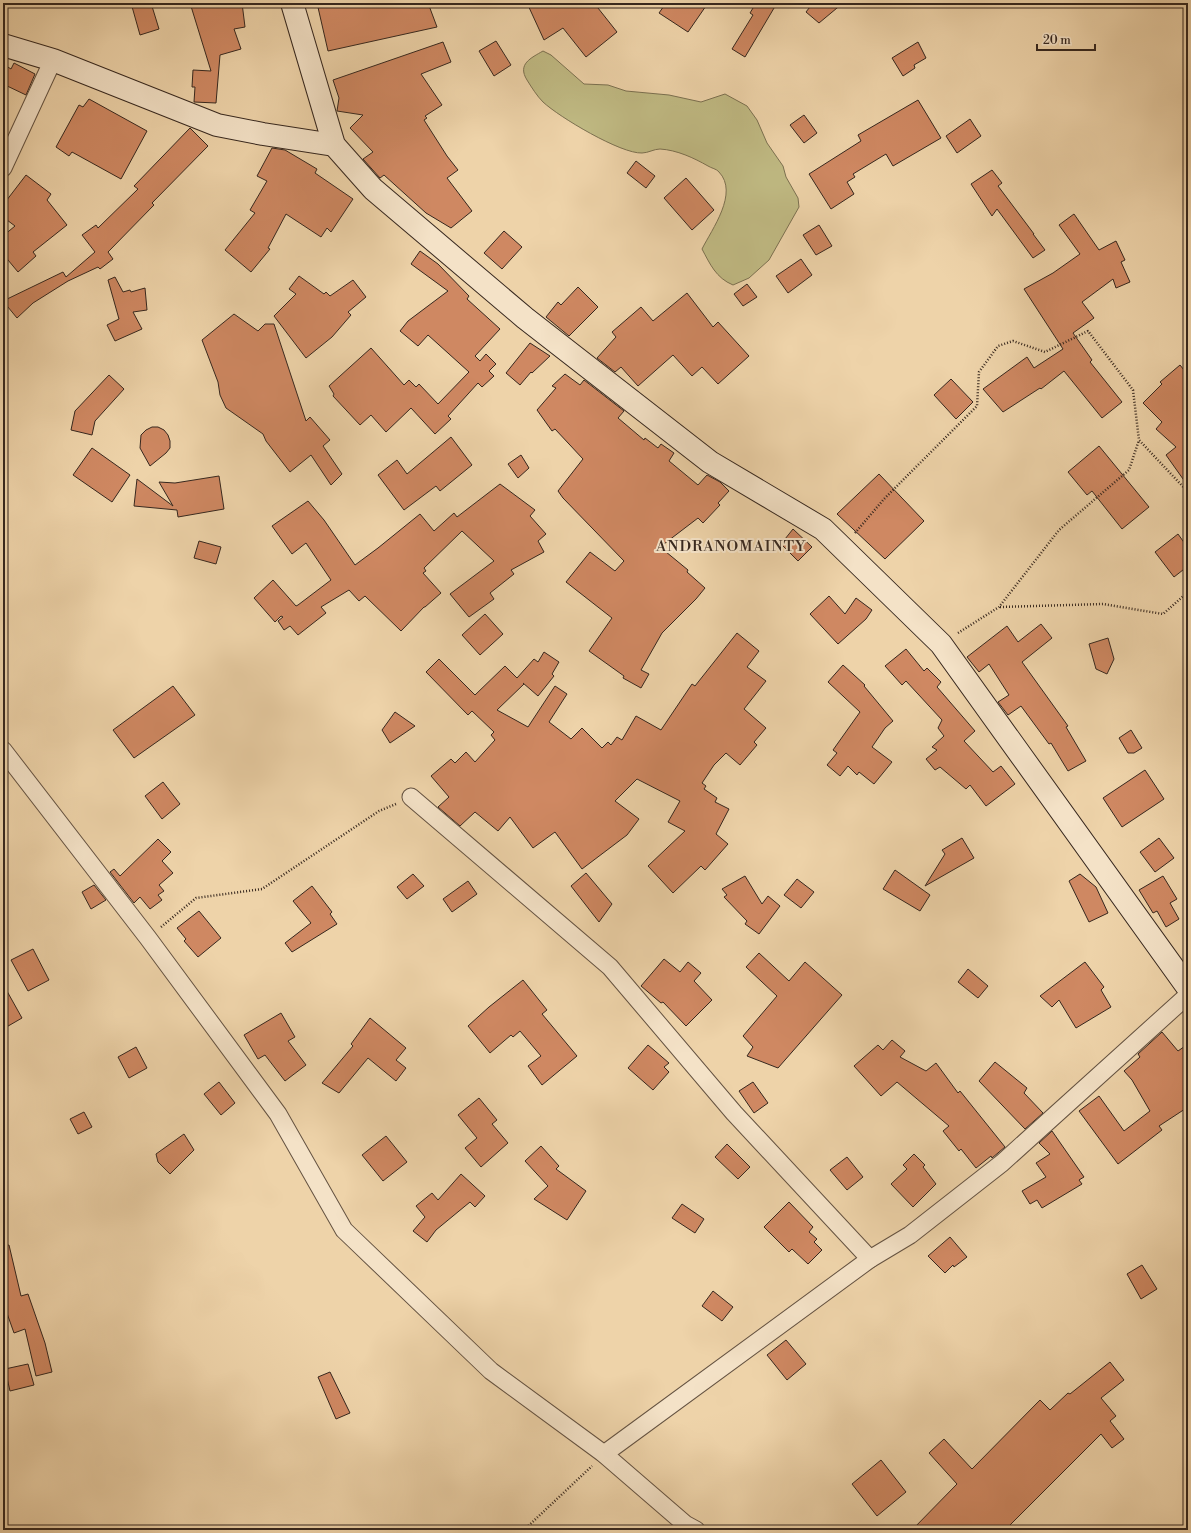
<svg xmlns="http://www.w3.org/2000/svg" width="1191" height="1533" font-family="'Libre Bodoni',serif">
	<style>
		.green { fill: #c0ba83; stroke: #7b7050 }
		.building { fill: #cf8862; stroke: #36271e }
		.lines { fill: none; stroke-linecap: round; stroke-linejoin: round }
		.street-casing { stroke: #645241; stroke-width: 19 }
		.secondary-casing { stroke: #36271e; stroke-width: 24 }
		.path { stroke: #36271e; stroke-width: 2.5; stroke-dasharray: 1 2; stroke-linecap: butt }
		.street { stroke: #f4e2c7; stroke-width: 17 }
		.secondary { stroke: #f4e2c7; stroke-width: 22 }
		.labels { text-anchor: middle; stroke-width: 4; stroke-linejoin: round; paint-order: stroke }
		.neighbourhood-label { font-size: 15px; letter-spacing: 1px; fill: #36271e; stroke: #f4e2c7 }
	</style>
	<rect width="100%" height="100%" fill="#eed3a9"/>
	<filter id="stains"><feTurbulence type="fractalNoise" baseFrequency=".005" numOctaves="4"/><feColorMatrix values="0 0 0 0 .2 0 0 0 0 .09 0 0 0 0 .02 0 0 0 .5 -.17"/></filter>
	<radialGradient id="worn" r=".72"><stop offset=".6" stop-color="#630" stop-opacity="0"/><stop offset="1" stop-color="#630" stop-opacity=".3"/></radialGradient>
	<!-- green -->
	<path class="green" d="M 543,51 L 551,55 L 584,84 L 608,85 L 626,91 L 669,95 L 701,102 L 725,94 L 747,106 L 757,120 L 767,143 L 783,166 L 786,177 L 798,198 L 799,207 L 769,260 L 749,278 L 733,285 C 716,278 710,264 702,249 C 712,229 739,193 719,172 C 717,169 711,168 708,166 C 694,158 677,150 660,149 C 654,149 648,153 642,153 C 621,154 559,117 543,102 C 537,96 532,88 527,80 C 517,64 531,58 543,51 Z"/>
	<!-- building -->
	<g class="building">
		<path d="M 131,3 L 151,3 L 159,29 L 140,35 Z"/>
		<path d="M 190,3 L 242,3 L 245,27 L 234,29 L 241,49 L 220,55 L 216,103 L 194,102 L 195,87 L 192,87 L 193,70 L 211,71 Z"/>
		<path d="M 317,3 L 428,3 L 437,27 L 328,51 Z"/>
		<path d="M 527,3 L 594,3 L 617,32 L 586,57 L 563,28 L 544,40 Z"/>
		<path d="M 666,3 L 708,3 L 688,32 L 659,13 Z"/>
		<path d="M 756,3 L 777,3 L 745,57 L 732,49 L 753,15 L 750,13 Z"/>
		<path d="M 813,3 L 843,3 L 819,23 L 806,12 Z"/>
		<path d="M 496,41 L 511,65 L 494,76 L 479,51 Z"/>
		<path d="M 443,42 L 451,62 L 421,74 L 442,105 L 425,116 L 427,118 L 424,120 L 447,156 L 458,170 L 447,178 L 472,211 L 451,228 L 426,213 L 384,175 L 380,178 L 363,159 L 373,152 L 350,128 L 363,115 L 337,111 L 339,98 L 333,80 Z"/>
		<path d="M 918,42 L 926,58 L 914,65 L 915,68 L 903,76 L 892,58 Z"/>
		<path d="M 14,63 L 35,74 L 26,95 L 3,84 L 3,64 L 11,69 Z"/>
		<path d="M 89,99 L 147,131 L 121,179 L 72,152 L 69,156 L 56,147 L 79,105 L 83,107 Z"/>
		<path d="M 918,100 L 941,138 L 893,166 L 886,154 L 853,174 L 855,177 L 847,182 L 854,194 L 831,209 L 809,174 L 861,141 L 858,135 Z"/>
		<path d="M 804,115 L 817,133 L 804,143 L 790,125 Z"/>
		<path d="M 970,119 L 981,136 L 957,153 L 946,136 Z"/>
		<path d="M 190,128 L 208,146 L 152,203 L 154,205 L 108,252 L 113,259 L 100,269 L 98,267 L 68,281 L 33,303 L 17,318 L 3,301 L 63,272 L 66,277 L 95,252 L 82,235 L 96,225 L 98,228 L 138,189 L 134,186 Z"/>
		<path d="M 272,148 L 285,150 L 317,169 L 315,173 L 353,199 L 331,232 L 327,228 L 321,237 L 286,214 L 268,248 L 270,249 L 251,272 L 225,250 L 255,213 L 250,210 L 267,181 L 257,176 Z"/>
		<path d="M 636,161 L 655,176 L 646,188 L 627,173 Z"/>
		<path d="M 992,170 L 1002,183 L 998,186 L 1034,234 L 1033,234 L 1045,250 L 1033,258 L 997,209 L 992,216 L 971,184 Z"/>
		<path d="M 26,175 L 51,194 L 47,200 L 67,225 L 33,252 L 36,256 L 18,272 L 3,254 L 3,236 L 15,226 L 3,217 L 3,205 Z"/>
		<path d="M 686,178 L 714,210 L 692,230 L 664,198 Z"/>
		<path d="M 1074,214 L 1099,250 L 1116,241 L 1125,260 L 1121,262 L 1130,282 L 1116,288 L 1113,279 L 1082,302 L 1094,318 L 1073,333 L 1092,360 L 1090,362 L 1122,402 L 1102,418 L 1064,371 L 1041,389 L 1040,388 L 1003,412 L 983,389 L 1027,357 L 1034,368 L 1063,349 L 1024,289 L 1053,273 L 1080,254 L 1059,225 Z"/>
		<path d="M 819,225 L 832,246 L 816,255 L 803,235 Z"/>
		<path d="M 504,231 L 522,247 L 502,269 L 484,253 Z"/>
		<path d="M 420,251 L 438,264 L 469,296 L 467,299 L 500,329 L 475,356 L 480,361 L 486,354 L 496,364 L 489,371 L 494,376 L 482,387 L 478,383 L 448,416 L 451,419 L 435,434 L 411,408 L 386,432 L 371,415 L 360,425 L 333,396 L 334,394 L 329,386 L 371,348 L 404,385 L 409,380 L 416,387 L 419,384 L 438,404 L 469,372 L 428,335 L 418,346 L 400,331 L 408,321 L 448,291 L 411,264 Z"/>
		<path d="M 801,259 L 812,275 L 788,293 L 776,276 Z"/>
		<path d="M 299,276 L 324,294 L 326,292 L 330,296 L 353,280 L 366,297 L 348,312 L 351,315 L 332,337 L 306,358 L 274,316 L 296,294 L 289,289 Z"/>
		<path d="M 115,277 L 123,292 L 130,290 L 131,292 L 145,288 L 147,310 L 133,312 L 142,329 L 115,341 L 107,325 L 119,319 L 108,280 Z"/>
		<path d="M 747,284 L 757,297 L 743,306 L 734,294 Z"/>
		<path d="M 578,287 L 598,307 L 569,336 L 546,317 L 558,302 L 561,305 Z"/>
		<path d="M 687,293 L 713,327 L 718,322 L 749,356 L 718,384 L 702,367 L 692,376 L 673,355 L 638,386 L 621,367 L 615,372 L 597,358 L 616,337 L 612,332 L 641,307 L 653,321 Z"/>
		<path d="M 234,314 L 258,331 L 265,324 L 274,324 L 306,421 L 310,417 L 330,440 L 323,446 L 342,474 L 331,485 L 311,455 L 290,472 L 266,441 L 263,434 L 226,408 L 220,395 L 218,382 L 202,340 Z"/>
		<path d="M 530,343 L 550,356 L 532,373 L 531,372 L 520,385 L 506,373 Z"/>
		<path d="M 1180,365 L 1188,375 L 1188,486 L 1166,455 L 1176,447 L 1156,429 L 1162,422 L 1143,403 L 1162,384 L 1160,382 Z"/>
		<path d="M 565,374 L 580,385 L 584,380 L 624,411 L 618,418 L 644,440 L 645,438 L 658,448 L 661,444 L 674,453 L 669,461 L 698,485 L 707,475 L 720,482 L 729,491 L 718,503 L 720,505 L 703,523 L 698,518 L 660,547 L 688,570 L 687,572 L 705,588 L 696,599 L 662,633 L 641,670 L 649,674 L 641,688 L 623,678 L 624,676 L 589,651 L 612,618 L 566,582 L 590,552 L 615,571 L 624,561 L 563,498 L 558,491 L 583,459 L 555,429 L 552,431 L 537,410 L 556,388 L 552,386 Z"/>
		<path d="M 109,375 L 124,389 L 95,421 L 92,435 L 71,430 L 75,411 Z"/>
		<path d="M 951,379 L 973,402 L 956,419 L 934,395 Z"/>
		<path d="M 152,427 L 158,427 L 164,430 L 168,435 L 170,441 L 170,448 L 166,453 L 150,466 L 140,448 L 141,435 L 146,430 Z"/>
		<path d="M 451,437 L 472,465 L 440,491 L 436,486 L 404,510 L 378,475 L 397,460 L 407,474 Z"/>
		<path d="M 1099,446 L 1149,507 L 1122,529 L 1092,491 L 1087,495 L 1068,472 Z"/>
		<path d="M 92,448 L 130,475 L 112,502 L 73,475 Z"/>
		<path d="M 521,455 L 529,468 L 518,478 L 508,464 Z"/>
		<path d="M 879,474 L 924,521 L 885,559 L 837,514 Z"/>
		<path d="M 219,476 L 224,509 L 178,517 L 177,510 L 134,506 L 137,479 L 173,506 L 159,482 L 175,483 Z"/>
		<path d="M 500,484 L 535,510 L 530,516 L 546,534 L 538,541 L 544,552 L 511,570 L 514,574 L 490,593 L 494,599 L 469,617 L 450,594 L 494,561 L 462,531 L 424,568 L 426,571 L 423,573 L 441,593 L 425,607 L 424,607 L 401,631 L 365,596 L 359,601 L 349,590 L 321,607 L 326,613 L 298,635 L 290,626 L 284,630 L 278,621 L 283,617 L 281,616 L 275,622 L 254,598 L 273,580 L 296,606 L 298,605 L 331,580 L 306,543 L 292,554 L 272,526 L 308,501 L 324,520 L 355,565 L 378,548 L 420,514 L 434,531 L 454,513 L 457,517 Z"/>
		<path d="M 793,529 L 812,547 L 798,561 L 781,544 Z"/>
		<path d="M 1178,534 L 1188,548 L 1188,566 L 1174,577 L 1155,552 Z"/>
		<path d="M 199,541 L 221,547 L 216,564 L 194,558 Z"/>
		<path d="M 829,596 L 845,614 L 856,598 L 872,610 L 866,619 L 838,644 L 810,614 Z"/>
		<path d="M 485,614 L 503,634 L 480,655 L 462,635 Z"/>
		<path d="M 1041,624 L 1052,638 L 1022,662 L 1068,726 L 1066,727 L 1086,761 L 1068,771 L 1051,743 L 1049,744 L 1021,706 L 1008,715 L 998,702 L 1009,695 L 989,664 L 979,672 L 967,657 L 1007,626 L 1018,642 Z"/>
		<path d="M 737,633 L 759,651 L 747,667 L 766,681 L 744,709 L 766,728 L 754,742 L 757,745 L 740,765 L 726,753 L 714,765 L 702,783 L 706,786 L 704,789 L 717,798 L 715,802 L 729,809 L 716,834 L 728,844 L 705,870 L 701,866 L 673,893 L 648,866 L 685,831 L 668,822 L 680,801 L 637,779 L 615,801 L 639,819 L 627,835 L 582,869 L 555,832 L 533,848 L 510,817 L 498,831 L 475,812 L 460,826 L 438,807 L 449,797 L 431,776 L 451,759 L 455,763 L 466,752 L 475,762 L 495,740 L 491,735 L 494,732 L 472,711 L 468,715 L 426,672 L 439,659 L 475,695 L 505,666 L 517,678 L 534,659 L 538,662 L 544,652 L 559,662 L 552,674 L 554,676 L 538,696 L 523,683 L 524,684 L 497,710 L 528,727 L 555,686 L 567,694 L 549,722 L 571,739 L 582,728 L 602,748 L 608,742 L 611,745 L 617,737 L 622,740 L 636,716 L 661,730 L 692,684 L 695,686 Z"/>
		<path d="M 1108,638 L 1114,659 L 1107,674 L 1096,669 L 1089,644 Z"/>
		<path d="M 906,649 L 924,671 L 927,668 L 941,682 L 937,687 L 975,731 L 964,741 L 993,772 L 1001,766 L 1015,784 L 986,806 L 970,785 L 966,789 L 940,767 L 935,770 L 926,759 L 937,750 L 932,747 L 944,736 L 938,728 L 942,720 L 906,681 L 902,685 L 885,666 Z"/>
		<path d="M 843,665 L 865,685 L 864,686 L 893,721 L 885,728 L 872,747 L 892,762 L 874,784 L 859,772 L 857,775 L 848,766 L 840,776 L 827,765 L 837,753 L 833,750 L 860,712 L 828,682 Z"/>
		<path d="M 173,686 L 195,715 L 134,758 L 113,730 Z"/>
		<path d="M 395,712 L 415,726 L 390,743 L 382,730 Z"/>
		<path d="M 1131,730 L 1142,748 L 1134,753 L 1128,753 L 1119,738 Z"/>
		<path d="M 1145,770 L 1164,799 L 1122,827 L 1103,798 Z"/>
		<path d="M 163,782 L 180,804 L 162,819 L 145,796 Z"/>
		<path d="M 962,838 L 974,858 L 925,886 L 945,854 L 942,850 Z"/>
		<path d="M 1159,838 L 1174,858 L 1155,872 L 1140,852 Z"/>
		<path d="M 158,839 L 171,852 L 162,861 L 173,873 L 159,885 L 164,891 L 158,895 L 162,900 L 150,909 L 140,897 L 134,903 L 110,872 L 114,869 L 120,876 Z"/>
		<path d="M 895,870 L 930,895 L 920,911 L 883,889 Z"/>
		<path d="M 586,873 L 612,904 L 599,922 L 571,886 Z"/>
		<path d="M 413,874 L 424,886 L 407,899 L 397,887 Z"/>
		<path d="M 1080,874 L 1096,887 L 1108,913 L 1089,922 L 1069,881 Z"/>
		<path d="M 745,876 L 762,904 L 768,896 L 780,906 L 759,934 L 745,924 L 747,921 L 724,897 L 727,895 L 722,889 Z"/>
		<path d="M 1163,876 L 1177,899 L 1170,903 L 1179,919 L 1166,927 L 1157,911 L 1153,913 L 1139,890 Z"/>
		<path d="M 797,879 L 814,892 L 801,908 L 784,895 Z"/>
		<path d="M 468,881 L 477,894 L 452,912 L 443,899 Z"/>
		<path d="M 94,885 L 106,900 L 91,909 L 82,892 Z"/>
		<path d="M 312,886 L 332,912 L 330,914 L 337,924 L 292,952 L 285,943 L 311,923 L 293,901 Z"/>
		<path d="M 199,911 L 221,938 L 198,957 L 184,941 L 186,939 L 177,928 Z"/>
		<path d="M 33,949 L 49,980 L 28,991 L 11,960 Z"/>
		<path d="M 759,953 L 789,981 L 805,962 L 842,995 L 778,1068 L 747,1056 L 753,1047 L 743,1036 L 777,996 L 746,967 Z"/>
		<path d="M 664,959 L 680,972 L 688,962 L 701,973 L 694,981 L 712,1000 L 686,1026 L 663,1002 L 661,1003 L 641,986 Z"/>
		<path d="M 1085,962 L 1104,987 L 1101,990 L 1111,1007 L 1076,1028 L 1059,1000 L 1052,1007 L 1040,996 Z"/>
		<path d="M 968,969 L 988,986 L 978,998 L 958,982 Z"/>
		<path d="M 523,980 L 547,1010 L 542,1014 L 577,1056 L 542,1085 L 528,1066 L 541,1056 L 520,1031 L 513,1037 L 511,1035 L 490,1053 L 468,1026 L 489,1007 Z"/>
		<path d="M 3,984 L 22,1018 L 3,1029 Z"/>
		<path d="M 281,1013 L 295,1037 L 288,1041 L 306,1065 L 285,1081 L 265,1055 L 258,1059 L 244,1035 Z"/>
		<path d="M 370,1018 L 406,1048 L 396,1060 L 406,1068 L 396,1081 L 368,1058 L 339,1093 L 322,1083 L 353,1046 L 351,1044 Z"/>
		<path d="M 1162,1032 L 1178,1051 L 1188,1044 L 1188,1107 L 1159,1126 L 1162,1130 L 1118,1164 L 1079,1111 L 1099,1096 L 1124,1131 L 1150,1111 L 1132,1080 L 1124,1071 L 1140,1057 L 1138,1054 Z"/>
		<path d="M 892,1040 L 905,1051 L 900,1057 L 926,1071 L 936,1063 L 958,1093 L 960,1091 L 1005,1147 L 992,1158 L 991,1156 L 976,1168 L 961,1149 L 959,1151 L 943,1131 L 949,1126 L 897,1082 L 881,1096 L 854,1066 L 878,1045 L 883,1050 Z"/>
		<path d="M 648,1045 L 669,1063 L 664,1067 L 669,1072 L 653,1090 L 628,1068 Z"/>
		<path d="M 136,1047 L 147,1068 L 129,1078 L 118,1057 Z"/>
		<path d="M 995,1062 L 1027,1088 L 1024,1093 L 1043,1113 L 1025,1129 L 979,1081 Z"/>
		<path d="M 219,1082 L 235,1103 L 221,1115 L 204,1094 Z"/>
		<path d="M 753,1082 L 768,1103 L 754,1113 L 739,1091 Z"/>
		<path d="M 479,1098 L 497,1120 L 492,1124 L 508,1143 L 481,1167 L 465,1148 L 477,1138 L 458,1115 Z"/>
		<path d="M 84,1112 L 92,1127 L 78,1134 L 70,1119 Z"/>
		<path d="M 1052,1131 L 1084,1177 L 1079,1180 L 1082,1184 L 1042,1208 L 1037,1200 L 1030,1204 L 1022,1191 L 1046,1177 L 1036,1163 L 1050,1154 L 1039,1143 Z"/>
		<path d="M 184,1134 L 194,1150 L 170,1174 L 158,1162 L 156,1154 Z"/>
		<path d="M 386,1136 L 407,1162 L 383,1181 L 362,1155 Z"/>
		<path d="M 727,1144 L 750,1167 L 738,1179 L 715,1157 Z"/>
		<path d="M 541,1146 L 559,1166 L 556,1169 L 586,1191 L 567,1220 L 534,1199 L 548,1186 L 525,1161 Z"/>
		<path d="M 914,1154 L 925,1165 L 923,1167 L 936,1184 L 913,1207 L 891,1184 L 907,1169 L 903,1165 Z"/>
		<path d="M 847,1157 L 863,1177 L 847,1190 L 830,1170 Z"/>
		<path d="M 461,1174 L 485,1196 L 475,1207 L 470,1202 L 436,1230 L 427,1242 L 413,1231 L 425,1217 L 416,1206 L 432,1193 L 438,1200 Z"/>
		<path d="M 789,1202 L 813,1227 L 809,1232 L 817,1239 L 814,1242 L 822,1250 L 808,1264 L 792,1249 L 789,1252 L 764,1227 Z"/>
		<path d="M 682,1204 L 704,1219 L 695,1233 L 672,1218 Z"/>
		<path d="M 950,1237 L 967,1257 L 954,1267 L 953,1265 L 945,1273 L 928,1256 Z"/>
		<path d="M 9,1245 L 21,1296 L 28,1294 L 45,1343 L 52,1372 L 36,1376 L 25,1329 L 14,1333 L 3,1302 L 3,1246 Z"/>
		<path d="M 1142,1265 L 1157,1289 L 1141,1299 L 1127,1274 Z"/>
		<path d="M 713,1291 L 733,1307 L 722,1321 L 702,1306 Z"/>
		<path d="M 786,1340 L 806,1364 L 787,1380 L 767,1355 Z"/>
		<path d="M 1110,1362 L 1124,1380 L 1101,1398 L 1116,1416 L 1110,1421 L 1124,1439 L 1112,1448 L 1101,1434 L 1005,1530 L 912,1530 L 957,1484 L 929,1453 L 944,1439 L 972,1469 L 1040,1400 L 1050,1410 L 1068,1393 L 1070,1394 Z"/>
		<path d="M 28,1364 L 34,1385 L 10,1391 L 5,1369 Z"/>
		<path d="M 330,1372 L 350,1413 L 336,1419 L 318,1377 Z"/>
		<path d="M 881,1460 L 906,1492 L 877,1516 L 852,1484 Z"/>
	</g>
	<g class="lines">
		<!-- street casing -->
		<g class="street-casing">
			<g id="street">
				<path d="M 3,168 L 53,60"/>
				<path d="M 3,750 L 148,938 L 278,1114 L 344,1230 L 491,1371 L 604,1454 L 685,1524 L 696,1530"/>
				<path d="M 411,797 L 610,967 L 734,1113 L 870,1259"/>
				<path d="M 604,1454 L 870,1259 L 910,1235 L 1002,1163 L 1188,995"/>
			</g>
		</g>
		<!-- secondary casing -->
		<g class="secondary-casing">
			<g id="secondary">
				<path d="M 292,3 L 334,145 L 373,189 L 525,318 L 710,462 L 823,529 L 941,644 L 1188,988"/>
				<path d="M 3,45 L 53,60 L 217,125 L 263,134 L 334,145"/>
			</g>
		</g>
		<!-- path -->
		<g class="path">
			<path d="M 855,533 L 884,499 L 977,406 L 979,372 L 998,346 L 1013,341 L 1045,352 L 1088,331 L 1133,390 L 1139,440 L 1188,492"/>
			<path d="M 1000,607 L 1103,604 L 1163,614 L 1188,592"/>
			<path d="M 958,633 L 999,607 L 1059,530 L 1129,470 L 1139,440"/>
			<path d="M 161,927 L 196,898 L 262,889 L 379,811 L 396,804"/>
			<path d="M 524,1530 L 592,1466"/>
		</g>
		<!-- street -->
		<use href="#street" class="street"/>
		<!-- secondary -->
		<use href="#secondary" class="secondary"/>
	</g>
	<g class="labels">
		<!-- neighbourhood labels -->
		<g class="neighbourhood-label">
			<text x="731" y="551">ANDRANOMAINTY</text>
		</g>
	</g>
	<!-- margin -->
	<rect width="1191" height="1533" fill="none" stroke="#eed3a9" stroke-width="16"/>
	<rect x="4" y="4" width="1183" height="1525" fill="none" stroke="#36271e" stroke-width="2"/>
	<rect x="8" y="8" width="1175" height="1517" fill="none" stroke="#36271e"/>
	<!-- scale -->
	<path d="M1037 44v6h58v-6" fill="none" stroke="#36271e" stroke-width="2"/>
	<text x="1043" y="44" font-size="12" fill="#36271e" stroke="#f4e2c7" stroke-width="3" paint-order="stroke">20 m</text>
	<rect width="100%" height="100%" filter="url(#stains)"/>
	<rect width="100%" height="100%" fill="url(#worn)"/>
</svg>
